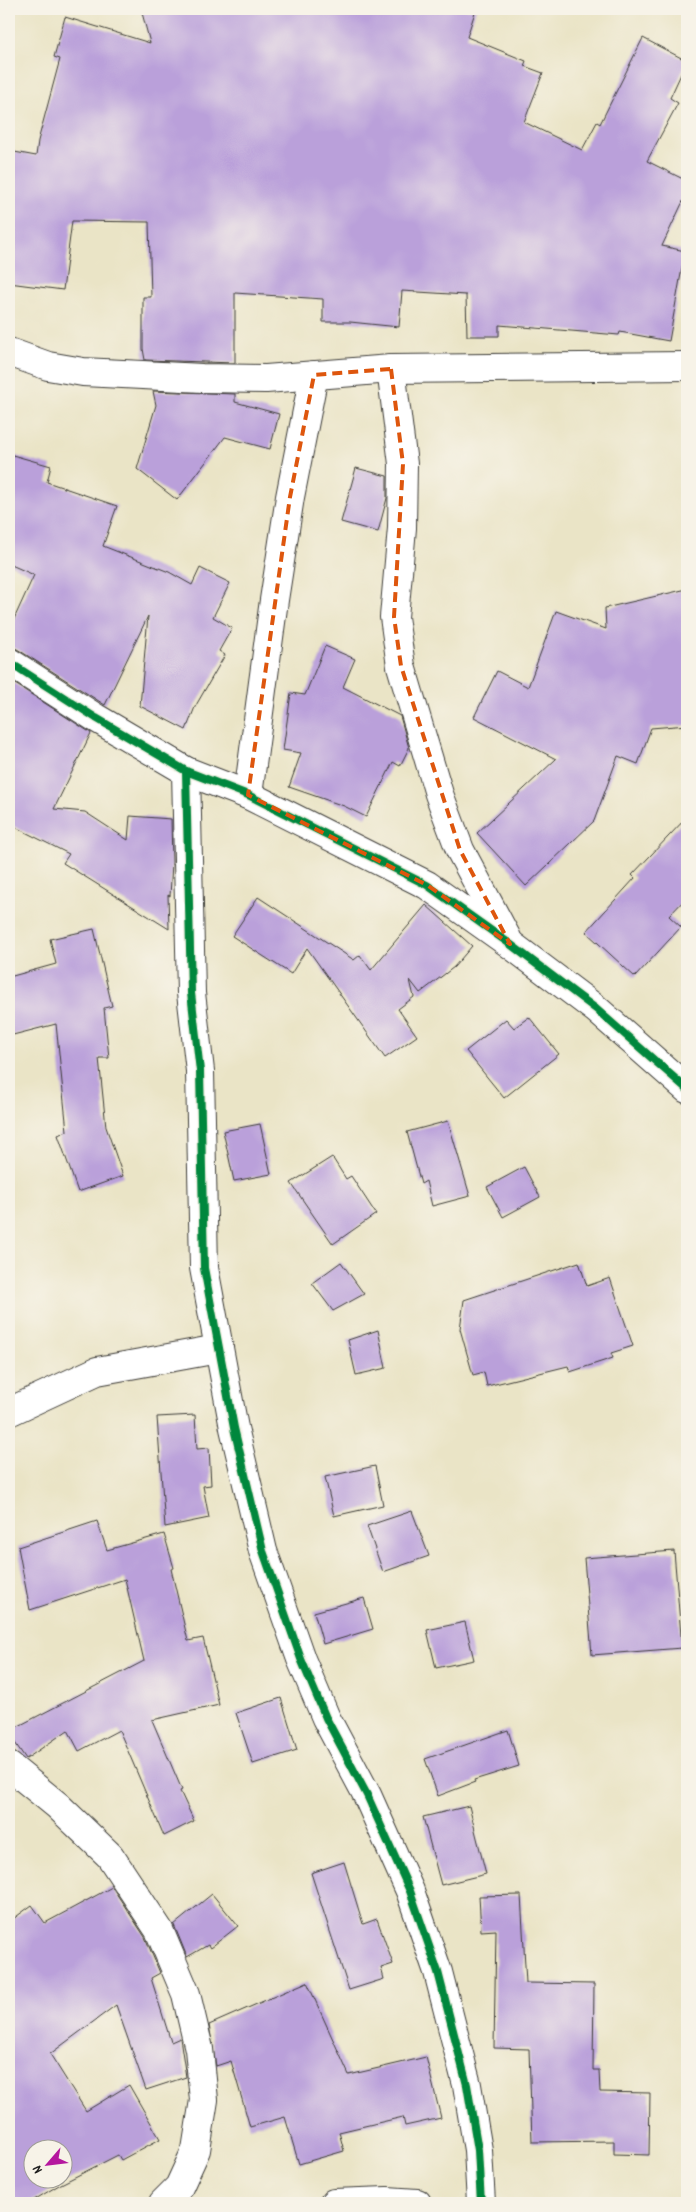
<svg xmlns="http://www.w3.org/2000/svg" width="696" height="2212" font-family="Dekko,sans-serif">
	<style>
		.building { fill: #baa0da; fill-rule: evenodd }
		.lines { fill: none; stroke-linecap: round; stroke-linejoin: round }
		.minor-casing { stroke: #3b3a36; stroke-width: 30 }
		.minor { stroke: #fff; stroke-width: 28 }
		.cycleway-casing { stroke: #f7f3e8; stroke-width: 11 }
		.cycleway { stroke: #00873e; stroke-width: 8 }
		.marked { fill: none; stroke: #de560d; stroke-width: 4; stroke-dasharray: 10 6; stroke-linejoin: round }
	</style>
	<rect width="100%" height="100%" fill="#f7f3e8"/>
	<filter id="ink" filterUnits="userSpaceOnUse"><feTurbulence type="fractalNoise" baseFrequency=".02" numOctaves="2"/><feDisplacementMap in="SourceGraphic" scale="10" xChannelSelector="R" yChannelSelector="G"/><feConvolveMatrix kernelMatrix="1 2 1 2 8 2 1 2 1" color-interpolation-filters="sRGB"/></filter>
	<filter id="wash" filterUnits="userSpaceOnUse"><feTurbulence type="fractalNoise" baseFrequency=".0096" numOctaves="4" result="noise"/><feDisplacementMap in="SourceGraphic" scale="20" xChannelSelector="R" yChannelSelector="G"/><feGaussianBlur stdDeviation="1.12" result="paint"/><feColorMatrix in="noise" values="0 0 0 0 0 0 0 0 0 0 0 0 0 0 0 0 0 1.4 0 .05"/><feComposite in="paint" operator="in"/></filter>
	<g filter="url(#wash)">
		<rect width="100%" height="100%" fill="#eae4c6"/>
		<g id="blocks">
			<!-- building -->
			<g class="building">
				<path d="M 141,9 L 476,9 L 467,37 L 526,61 L 524,66 L 543,73 L 524,122 L 582,150 L 597,122 L 600,124 L 643,38 L 687,61 L 670,98 L 678,103 L 647,161 L 687,181 L 687,193 L 662,246 L 685,251 L 669,341 L 620,332 L 619,335 L 499,325 L 499,336 L 467,336 L 466,295 L 402,291 L 399,327 L 350,322 L 323,322 L 323,299 L 235,293 L 235,363 L 145,360 L 143,349 L 143,297 L 151,297 L 149,222 L 72,221 L 63,290 L 9,283 L 9,151 L 36,156 L 38,141 L 60,59 L 54,57 L 65,17 L 150,43 Z"/>
				<path d="M 153,391 L 235,394 L 235,402 L 279,414 L 270,449 L 225,437 L 177,500 L 137,469 L 156,405 Z"/>
				<path d="M 9,454 L 51,466 L 47,482 L 117,506 L 103,546 L 169,572 L 192,585 L 200,568 L 230,583 L 213,617 L 232,628 L 219,651 L 225,655 L 195,707 L 186,730 L 140,706 L 148,616 L 105,705 L 17,649 L 9,647 L 9,630 L 34,575 L 9,564 Z"/>
				<path d="M 356,468 L 387,476 L 387,498 L 378,532 L 341,522 Z"/>
				<path d="M 687,589 L 687,725 L 651,728 L 638,764 L 618,756 L 594,821 L 526,886 L 477,833 L 556,759 L 474,717 L 497,671 L 528,687 L 556,611 L 606,629 L 605,608 Z"/>
				<path d="M 325,646 L 355,659 L 343,687 L 400,716 L 409,748 L 400,766 L 393,762 L 366,817 L 344,806 L 289,787 L 301,753 L 283,750 L 291,693 L 305,695 Z"/>
				<path d="M 9,680 L 91,733 L 54,809 L 85,812 L 128,840 L 130,816 L 171,819 L 172,863 L 170,896 L 168,895 L 169,929 L 63,863 L 69,854 L 9,824 Z"/>
				<path d="M 687,817 L 687,897 L 669,916 L 681,927 L 635,977 L 586,932 L 635,878 L 632,875 Z"/>
				<path d="M 258,897 L 354,960 L 360,955 L 371,970 L 426,905 L 472,946 L 454,967 L 420,993 L 410,980 L 414,997 L 398,1009 L 417,1036 L 385,1058 L 307,948 L 291,974 L 232,936 Z"/>
				<path d="M 94,929 L 112,1006 L 104,1008 L 109,1058 L 99,1058 L 106,1127 L 123,1176 L 78,1192 L 58,1135 L 67,1131 L 56,1024 L 9,1036 L 9,977 L 56,964 L 50,939 Z"/>
				<path d="M 529,1017 L 559,1054 L 504,1098 L 466,1051 L 506,1019 L 514,1028 Z"/>
				<path d="M 448,1121 L 470,1196 L 432,1206 L 426,1181 L 421,1184 L 407,1132 Z"/>
				<path d="M 260,1124 L 271,1174 L 234,1181 L 223,1131 Z"/>
				<path d="M 332,1157 L 346,1179 L 351,1176 L 376,1214 L 333,1244 L 291,1183 Z"/>
				<path d="M 524,1167 L 540,1197 L 503,1217 L 487,1187 Z"/>
				<path d="M 341,1262 L 364,1294 L 333,1311 L 312,1283 Z"/>
				<path d="M 579,1262 L 587,1286 L 610,1278 L 633,1346 L 611,1353 L 613,1358 L 570,1372 L 568,1366 L 487,1386 L 484,1372 L 473,1375 L 460,1329 L 464,1300 Z"/>
				<path d="M 378,1330 L 386,1368 L 356,1375 L 348,1340 Z"/>
				<path d="M 195,1415 L 197,1449 L 209,1448 L 211,1485 L 203,1486 L 209,1518 L 165,1527 L 157,1417 Z"/>
				<path d="M 375,1466 L 383,1505 L 334,1516 L 325,1477 Z"/>
				<path d="M 412,1511 L 429,1556 L 383,1572 L 367,1526 Z"/>
				<path d="M 97,1521 L 107,1550 L 164,1534 L 174,1568 L 171,1569 L 188,1641 L 203,1638 L 219,1705 L 152,1720 L 182,1790 L 180,1791 L 194,1821 L 164,1836 L 119,1730 L 79,1751 L 68,1730 L 26,1759 L 9,1734 L 9,1731 L 144,1661 L 125,1579 L 30,1610 L 18,1547 Z"/>
				<path d="M 674,1551 L 682,1648 L 592,1655 L 584,1558 Z"/>
				<path d="M 364,1598 L 373,1629 L 323,1644 L 314,1612 Z"/>
				<path d="M 465,1622 L 474,1660 L 436,1668 L 427,1630 Z"/>
				<path d="M 281,1698 L 297,1750 L 253,1764 L 236,1713 Z"/>
				<path d="M 508,1730 L 519,1766 L 474,1780 L 475,1782 L 438,1796 L 425,1759 Z"/>
				<path d="M 469,1806 L 486,1874 L 441,1885 L 423,1817 Z"/>
				<path d="M 344,1862 L 363,1924 L 377,1919 L 393,1964 L 381,1968 L 384,1979 L 349,1990 L 311,1873 Z"/>
				<path d="M 112,1887 L 145,1937 L 160,1973 L 151,1978 L 171,2042 L 180,2038 L 186,2077 L 146,2090 L 116,2005 L 50,2054 L 86,2111 L 129,2085 L 160,2139 L 121,2160 L 118,2155 L 59,2185 L 29,2203 L 9,2203 L 9,1922 L 32,1905 L 45,1923 ZM 32,2150 L 62,2150 L 62,2180 L 32,2180 Z"/>
				<path d="M 212,1894 L 238,1926 L 210,1948 L 208,1945 L 187,1957 L 174,1925 Z"/>
				<path d="M 521,1895 L 526,1983 L 594,1984 L 593,2070 L 599,2070 L 600,2092 L 650,2093 L 649,2155 L 614,2154 L 614,2141 L 532,2142 L 529,2049 L 494,2048 L 496,1930 L 481,1931 L 479,1896 Z"/>
				<path d="M 307,1982 L 349,2075 L 426,2057 L 441,2118 L 405,2126 L 403,2117 L 339,2132 L 344,2151 L 299,2164 L 285,2117 L 250,2127 L 231,2061 L 216,2066 L 209,2025 Z"/>
			</g>
		</g>
	</g>
	<g filter="url(#ink)">
		<use href="#blocks" fill-opacity="0" stroke="#3b3a36" stroke-width="1"/>
		<g class="lines">
			<!-- minor casing -->
			<g class="minor-casing">
				<g id="minor">
					<path d="M 9,352 L 48,366 L 83,372 L 202,378 L 266,379 L 391,369 L 687,366"/>
					<path d="M 391,369 L 403,464 L 402,528 L 394,617 L 401,666 L 439,794 L 460,850 L 507,938"/>
					<path d="M 9,662 L 96,718 L 186,771 L 248,795 L 427,885 L 510,944 L 596,1009 L 687,1089"/>
					<path d="M 186,771 L 191,993 L 200,1071 L 204,1268 L 234,1428 L 263,1551 L 301,1659 L 326,1718 L 367,1795 L 410,1891 L 438,1972 L 467,2085 L 478,2150 L 481,2203"/>
					<path d="M 248,795 L 274,600 L 290,497 L 314,375"/>
					<path d="M 9,1412 L 97,1371 L 218,1349"/>
					<path d="M 9,1766 L 58,1806 L 110,1856 L 159,1930 L 186,1994 L 199,2049 L 204,2100 L 196,2150 L 179,2187 L 163,2203"/>
					<path d="M 334,2203 L 387,2201 L 417,2203"/>
				</g>
			</g>
			<!-- minor -->
			<use href="#minor" class="minor"/>
			<!-- cycleway casing -->
			<g class="cycleway-casing">
				<g id="cycleway">
					<path d="M 9,662 L 96,718 L 186,771 L 248,795 L 427,885 L 510,944 L 596,1009 L 687,1089"/>
					<path d="M 186,771 L 191,993 L 200,1071 L 204,1268 L 234,1428 L 263,1551 L 301,1659 L 326,1718 L 367,1795 L 410,1891 L 438,1972 L 467,2085 L 478,2150 L 481,2203"/>
				</g>
			</g>
			<!-- cycleway -->
			<use href="#cycleway" class="cycleway"/>
		</g>
	</g>
	<!-- marked area -->
	<path class="marked" d="M 391,369 L 403,464 L 394,617 L 401,666 L 460,850 L 510,944 L 427,885 L 248,795 L 290,497 L 314,375 Z"/>
	<!-- margin -->
	<rect width="696" height="2212" fill="none" stroke="#f7f3e8" stroke-width="30"/>
	<!-- north arrow -->
	<g transform="translate(48 2164) rotate(242)"><circle r="24" fill="#f7f3e8" stroke="#9f9d96"/>
	<path d="M0-4L9 19L0 12L-9 19Z" fill="#b5179e"/>
	<text y="-8" font-size="14" font-weight="bold" text-anchor="middle" fill="#1c1c1c">N</text>
	</g>
</svg>
